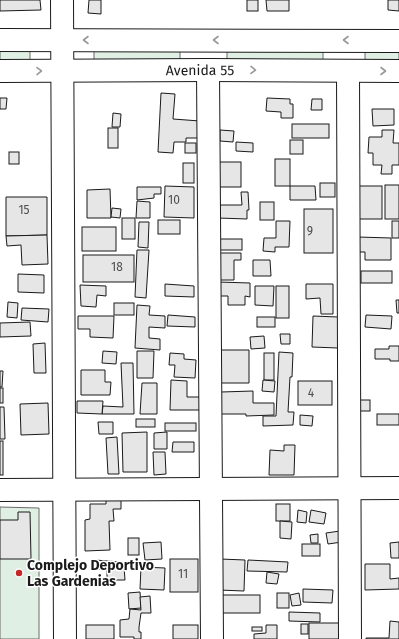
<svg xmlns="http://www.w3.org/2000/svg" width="399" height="639" font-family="'Fira Sans',sans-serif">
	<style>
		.green { fill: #e0efe3; stroke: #6a6a6a }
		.building { fill: #e6e6e6; stroke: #1a1a1a }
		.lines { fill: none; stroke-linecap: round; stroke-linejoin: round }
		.minor-casing { stroke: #1a1a1a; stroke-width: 24 }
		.minor { stroke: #fff; stroke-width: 22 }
		.oneway { stroke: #989898 }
		.poi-dot { fill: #c62828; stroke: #fff; stroke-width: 1.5 }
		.labels { text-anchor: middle; stroke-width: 3; stroke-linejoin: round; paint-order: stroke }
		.number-label { font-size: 12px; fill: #4d4d4d }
		.street-label { font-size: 14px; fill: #1a1a1a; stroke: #fff }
		.poi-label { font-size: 14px; font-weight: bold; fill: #1a1a1a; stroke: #fff; text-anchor: start }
	</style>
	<rect width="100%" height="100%" fill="#fff"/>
	<!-- green -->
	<g class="green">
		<rect x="94" y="49" width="86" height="11"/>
		<rect x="227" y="49" width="96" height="11"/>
		<path d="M 365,49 L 399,50 L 399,60 L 365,60 Z"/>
		<path d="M 30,50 L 30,60 L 0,60 L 0,51 Z"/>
		<path d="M 0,507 L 39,508 L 39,639 L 0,639 Z"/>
	</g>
	<!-- building -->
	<g class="building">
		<path d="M 0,0 L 40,0 L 41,10 L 0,11 Z"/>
		<path d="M 89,0 L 101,0 L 101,14 L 88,13 Z"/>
		<rect x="247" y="0" width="11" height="11"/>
		<path d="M 266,0 L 289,0 L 289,11 L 267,11 Z"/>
		<path d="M 388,0 L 399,0 L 399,11 L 388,10 Z"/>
		<path d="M 161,93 L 175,94 L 173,119 L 200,121 L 199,138 L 186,138 L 186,142 L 174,142 L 173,153 L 158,152 Z"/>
		<path d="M 0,98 L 7,98 L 6,109 L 0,109 Z"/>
		<path d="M 267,98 L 290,99 L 290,104 L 293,104 L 293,118 L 281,118 L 281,112 L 266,111 Z"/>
		<path d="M 312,99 L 322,99 L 322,110 L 311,110 Z"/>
		<path d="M 372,109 L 394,109 L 394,125 L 373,126 Z"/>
		<path d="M 113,113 L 121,114 L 120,127 L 112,127 Z"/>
		<rect x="292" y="124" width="37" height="14"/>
		<rect x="108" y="128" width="10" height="20"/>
		<path d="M 220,130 L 234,131 L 233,142 L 220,141 Z"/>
		<path d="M 382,130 L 394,130 L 393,143 L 399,143 L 399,165 L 392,165 L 392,174 L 381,174 L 382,165 L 373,165 L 373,153 L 368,153 L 369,137 L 382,137 Z"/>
		<rect x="290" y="140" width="13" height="14"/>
		<path d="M 236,142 L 253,143 L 253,152 L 236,151 Z"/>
		<rect x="185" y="143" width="11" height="10"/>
		<rect x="9" y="152" width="10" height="12"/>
		<rect x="275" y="159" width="15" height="27"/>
		<rect x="217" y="162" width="24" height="25"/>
		<rect x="183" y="163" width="11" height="20"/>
		<rect x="320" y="183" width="15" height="14"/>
		<rect x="385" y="185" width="14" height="34"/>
		<path d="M 165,186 L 194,187 L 194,218 L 164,217 Z"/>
		<path d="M 290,186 L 315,186 L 316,200 L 290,200 Z"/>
		<rect x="355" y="186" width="27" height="33"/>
		<path d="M 137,187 L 161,187 L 161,194 L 154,194 L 154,198 L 137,200 Z"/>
		<path d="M 110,189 L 111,218 L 87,218 L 87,190 Z"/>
		<path d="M 241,192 L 248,192 L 249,210 L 247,210 L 247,219 L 218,218 L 218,205 L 242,205 Z"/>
		<path d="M 6,197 L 47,197 L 47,235 L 6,236 Z"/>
		<path d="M 137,201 L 150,202 L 150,218 L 136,218 Z"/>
		<rect x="260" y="202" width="14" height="18"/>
		<path d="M 112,208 L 121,209 L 120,218 L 111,217 Z"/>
		<rect x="304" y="209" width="29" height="44"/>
		<rect x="122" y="218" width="13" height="21"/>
		<rect x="158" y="220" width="22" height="14"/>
		<path d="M 276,221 L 290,221 L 289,247 L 275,247 L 275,252 L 263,251 L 264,238 L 276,238 Z"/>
		<rect x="392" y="221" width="7" height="17"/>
		<path d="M 139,222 L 149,222 L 148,248 L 138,247 Z"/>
		<rect x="82" y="227" width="34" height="24"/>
		<path d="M 47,235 L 48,264 L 22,265 L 21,245 L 7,246 L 6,236 Z"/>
		<path d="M 358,237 L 391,238 L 391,260 L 365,260 L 365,252 L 358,252 Z"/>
		<rect x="215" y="239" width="27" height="11"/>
		<path d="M 137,250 L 149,250 L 146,298 L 135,297 Z"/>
		<path d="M 216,253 L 241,253 L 241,260 L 234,260 L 234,280 L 218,280 Z"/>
		<rect x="83" y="255" width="51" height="27"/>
		<path d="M 253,260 L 270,260 L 271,276 L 253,276 Z"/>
		<rect x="361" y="271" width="31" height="12"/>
		<path d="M 18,274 L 44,275 L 44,293 L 18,292 Z"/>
		<path d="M 218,282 L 250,283 L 250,297 L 245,296 L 245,305 L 228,305 L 228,296 L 217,296 Z"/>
		<path d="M 165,284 L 194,286 L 194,297 L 165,296 Z"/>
		<path d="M 306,284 L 333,284 L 333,314 L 321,314 L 320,298 L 306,299 Z"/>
		<path d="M 80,285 L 106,286 L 106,296 L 97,295 L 96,307 L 81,306 Z"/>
		<path d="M 255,286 L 274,286 L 273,306 L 255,305 Z"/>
		<rect x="276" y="286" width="13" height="32"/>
		<path d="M 396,300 L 399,300 L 399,313 L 397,313 Z"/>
		<path d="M 8,302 L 18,303 L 17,318 L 7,317 Z"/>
		<rect x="114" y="303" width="20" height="12"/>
		<path d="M 137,305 L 150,306 L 149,315 L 165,316 L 165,328 L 149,327 L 149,338 L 160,339 L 160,350 L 135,348 Z"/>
		<path d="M 22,308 L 49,309 L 48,322 L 21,320 Z"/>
		<path d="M 168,315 L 195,317 L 195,327 L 167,326 Z"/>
		<path d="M 366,315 L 392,316 L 391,329 L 365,327 Z"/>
		<path d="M 78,316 L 114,316 L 113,338 L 90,337 L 90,329 L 78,329 Z"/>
		<path d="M 313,316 L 338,317 L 338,348 L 312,347 Z"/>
		<rect x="257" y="317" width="18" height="10"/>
		<path d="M 30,322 L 31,336 L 0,337 L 0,323 Z"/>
		<path d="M 280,334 L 290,334 L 290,344 L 281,344 Z"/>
		<path d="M 264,336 L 265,348 L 251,349 L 250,337 Z"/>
		<path d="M 45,343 L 46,373 L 34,373 L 33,344 Z"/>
		<path d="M 389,346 L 399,346 L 399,361 L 390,361 L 390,359 L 375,359 L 375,349 L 389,349 Z"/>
		<path d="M 217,350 L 249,350 L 249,383 L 216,383 Z"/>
		<path d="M 103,351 L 117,352 L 116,364 L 102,363 Z"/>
		<path d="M 137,351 L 154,351 L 153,378 L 137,378 Z"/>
		<path d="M 279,352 L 293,353 L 292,377 L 290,377 L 288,412 L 294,412 L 293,425 L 263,426 L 263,416 L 276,416 Z"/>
		<path d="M 170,353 L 184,354 L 184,359 L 196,360 L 195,378 L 174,377 L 175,365 L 169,365 Z"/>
		<rect x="264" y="353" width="10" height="27"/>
		<path d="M 121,363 L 133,363 L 134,414 L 102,414 L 103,406 L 123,407 Z"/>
		<path d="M 81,370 L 105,370 L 105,382 L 111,382 L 110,395 L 81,395 Z"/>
		<path d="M 0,371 L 3,371 L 2,387 L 0,387 Z"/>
		<path d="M 171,380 L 187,381 L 187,397 L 200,397 L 200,410 L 170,410 Z"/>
		<path d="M 263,380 L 275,381 L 274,392 L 262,391 Z"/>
		<rect x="298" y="381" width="34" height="24"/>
		<path d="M 142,383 L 157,383 L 157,414 L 140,414 Z"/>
		<rect x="0" y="388" width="3" height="15"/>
		<path d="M 253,391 L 253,403 L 274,403 L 274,415 L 246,416 L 246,414 L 221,414 L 221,392 Z"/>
		<rect x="360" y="400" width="10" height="11"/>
		<path d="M 77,401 L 103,401 L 102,414 L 77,413 Z"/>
		<path d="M 48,403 L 49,434 L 21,435 L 20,404 Z"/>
		<path d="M 0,407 L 4,407 L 5,439 L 0,439 Z"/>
		<rect x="377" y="414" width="22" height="11"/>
		<path d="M 300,415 L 313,416 L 312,426 L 300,425 Z"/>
		<rect x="136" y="419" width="19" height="8"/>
		<path d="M 98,422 L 113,422 L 113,434 L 99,434 Z"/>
		<rect x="165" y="423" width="31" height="8"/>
		<path d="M 147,432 L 147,472 L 123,472 L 122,433 Z"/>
		<path d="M 167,432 L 167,449 L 154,449 L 154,433 Z"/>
		<path d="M 117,437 L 119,474 L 108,474 L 106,438 Z"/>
		<rect x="0" y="441" width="3" height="34"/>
		<path d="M 173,442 L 194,442 L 194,452 L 172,452 Z"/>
		<path d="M 284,445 L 295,445 L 294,475 L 269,475 L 270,450 L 284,451 Z"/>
		<path d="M 153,452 L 165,452 L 166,474 L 154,475 Z"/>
		<path d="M 106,500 L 121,500 L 121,509 L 113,509 L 114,521 L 109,521 L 110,550 L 85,551 L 85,520 L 90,519 L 90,504 L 106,504 Z"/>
		<rect x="276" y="504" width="14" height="17"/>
		<path d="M 298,510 L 307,512 L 306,523 L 297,522 Z"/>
		<path d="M 311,510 L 326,513 L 324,524 L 309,522 Z"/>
		<path d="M 18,512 L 30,512 L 31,559 L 0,559 L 0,520 L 18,520 Z"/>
		<path d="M 280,521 L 292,522 L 291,539 L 280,538 Z"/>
		<path d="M 340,531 L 342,542 L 328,544 L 326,533 Z"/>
		<path d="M 318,534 L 318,543 L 311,543 L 310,535 Z"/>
		<rect x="128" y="538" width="11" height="17"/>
		<path d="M 161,542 L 162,559 L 145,560 L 143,543 Z"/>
		<path d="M 399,542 L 399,558 L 391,558 L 390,543 Z"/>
		<rect x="302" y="544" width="18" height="12"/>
		<rect x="170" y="559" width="28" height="33"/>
		<path d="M 220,559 L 245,560 L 244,591 L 219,590 Z"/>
		<path d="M 95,560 L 120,562 L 120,567 L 124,567 L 125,580 L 107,580 L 107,570 L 95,569 Z"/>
		<path d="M 248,560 L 288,562 L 287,572 L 247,571 Z"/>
		<path d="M 365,564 L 390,564 L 390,579 L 399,578 L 399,589 L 365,590 Z"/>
		<path d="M 141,567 L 165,568 L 164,590 L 140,589 Z"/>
		<path d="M 267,572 L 279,574 L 277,584 L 266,583 Z"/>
		<path d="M 303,589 L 333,590 L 332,603 L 303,602 Z"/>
		<path d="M 140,592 L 141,608 L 129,609 L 128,593 Z"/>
		<rect x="277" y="593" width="12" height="15"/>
		<path d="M 299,593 L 301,605 L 292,606 L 290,595 Z"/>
		<rect x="222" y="595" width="38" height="18"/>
		<path d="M 150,596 L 151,613 L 141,613 L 139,627 L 139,632 L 141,632 L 141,639 L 134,639 L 134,637 L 120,637 L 120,620 L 129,619 L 130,609 L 141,610 L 140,597 Z"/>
		<path d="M 289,612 L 320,613 L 320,622 L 289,621 Z"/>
		<path d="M 390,621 L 399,622 L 399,639 L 366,639 L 366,638 L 389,638 Z"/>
		<rect x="309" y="623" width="31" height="16"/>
		<rect x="301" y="624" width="7" height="10"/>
		<rect x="86" y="625" width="28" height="14"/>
		<rect x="173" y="625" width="25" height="14"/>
		<path d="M 266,625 L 277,625 L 277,639 L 254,639 L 254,634 L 266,633 Z"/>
		<rect x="252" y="627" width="10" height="4"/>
	</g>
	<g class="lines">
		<!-- minor casing -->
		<g class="minor-casing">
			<g id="minor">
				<path d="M 62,0 L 65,639"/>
				<path d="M 0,40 L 399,41"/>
				<path d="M 208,70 L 212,639"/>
				<path id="s1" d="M 0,71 L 208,70 L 399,71"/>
				<path d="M 348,71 L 350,639"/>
				<path d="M 0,490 L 399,488"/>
			</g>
		</g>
		<!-- minor -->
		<use href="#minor" class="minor"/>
	</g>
	<!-- one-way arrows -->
	<defs><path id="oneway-chevron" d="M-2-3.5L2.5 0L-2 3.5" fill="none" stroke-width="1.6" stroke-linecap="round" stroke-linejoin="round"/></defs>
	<g class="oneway">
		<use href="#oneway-chevron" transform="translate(86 40) rotate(-180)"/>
		<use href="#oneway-chevron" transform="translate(216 40) rotate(-180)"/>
		<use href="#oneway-chevron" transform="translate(346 40) rotate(-180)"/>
		<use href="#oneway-chevron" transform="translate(253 70) rotate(1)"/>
		<use href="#oneway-chevron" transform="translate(39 71) rotate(-1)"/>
		<use href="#oneway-chevron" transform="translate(383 71)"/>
	</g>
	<!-- markers -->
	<circle class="poi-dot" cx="19" cy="573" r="4"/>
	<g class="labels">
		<!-- number labels -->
		<g class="number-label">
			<text x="174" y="204">10</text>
			<text x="24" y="214">15</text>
			<text x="310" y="235">9</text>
			<text x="117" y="271">18</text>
			<text x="311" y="397">4</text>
			<text x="183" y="578">11</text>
		</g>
		<!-- street labels -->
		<g class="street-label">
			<text dy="5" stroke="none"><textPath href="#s1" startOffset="200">Avenida 55</textPath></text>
		</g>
		<!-- poi labels -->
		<g class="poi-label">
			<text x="27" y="570">Complejo Deportivo<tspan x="27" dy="16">Las Gardenias</tspan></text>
		</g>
	</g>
</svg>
